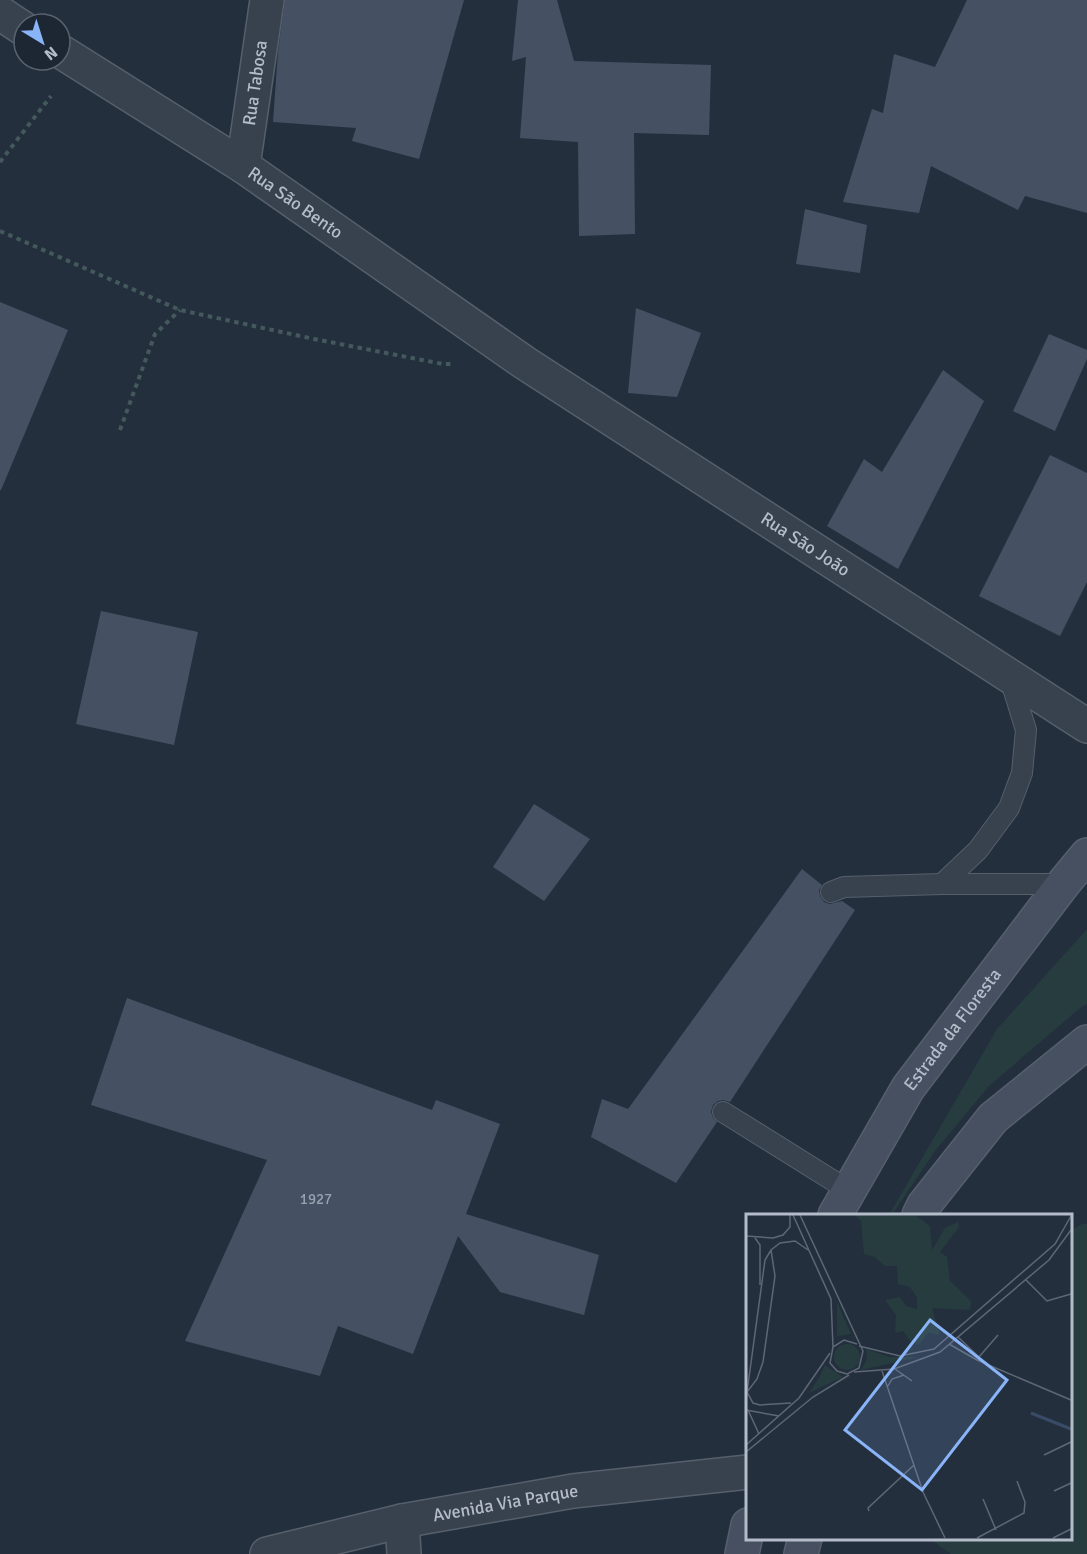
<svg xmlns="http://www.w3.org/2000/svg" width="1087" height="1554" font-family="Signika,sans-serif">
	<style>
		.green { fill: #263c3f }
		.building { fill: #455162 }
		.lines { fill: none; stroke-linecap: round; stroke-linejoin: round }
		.lane-casing { stroke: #565f6c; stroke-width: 22 }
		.street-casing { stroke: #565f6c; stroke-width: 36 }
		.secondary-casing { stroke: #565f6c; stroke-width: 36 }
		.path { stroke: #44595c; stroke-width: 4; stroke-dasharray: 4.5 4.5; stroke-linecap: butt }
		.lane { stroke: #38414e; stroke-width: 20 }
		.street { stroke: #38414e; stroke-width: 33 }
		.secondary { stroke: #465061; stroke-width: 33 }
		.labels { text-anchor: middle; stroke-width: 6; stroke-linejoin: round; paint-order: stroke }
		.number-label { font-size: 15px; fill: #98a1af }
		.street-label { font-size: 18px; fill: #b4bcc9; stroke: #1d2633 }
		.inset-river { fill: none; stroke: #394c67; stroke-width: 3 }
		.inset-road { fill: none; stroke: #5e6776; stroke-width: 1.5 }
		.view { fill: #8ab4f8; fill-opacity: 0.15; stroke: #8ab4f8; stroke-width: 3 }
		.inset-edge { fill: none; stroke: #b4bcc9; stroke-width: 3 }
	</style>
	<rect width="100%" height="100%" fill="#242f3e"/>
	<!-- green -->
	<g class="green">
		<path d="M 1087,929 L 1087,1004 L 1080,1008 L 989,1086 L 935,1151 L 892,1215 L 889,1215 L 997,1029 Z"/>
		<path d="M 1082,1224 L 1087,1224 L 1087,1554 L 951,1554 L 934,1542 L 930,1538 L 1070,1538 L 1070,1231 Z"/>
	</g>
	<!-- building -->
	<g class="building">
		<path d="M 285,0 L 464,0 L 419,159 L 352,141 L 356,128 L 273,122 L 278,52 Z"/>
		<path d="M 518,0 L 557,0 L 574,61 L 711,65 L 709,135 L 634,133 L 635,234 L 579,236 L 578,142 L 520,138 L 526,57 L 512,61 Z"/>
		<path d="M 967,0 L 1087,0 L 1087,213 L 1025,196 L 1018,210 L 931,166 L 919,213 L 843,202 L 872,109 L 883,113 L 894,54 L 935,67 Z"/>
		<path d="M 805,209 L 867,225 L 860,273 L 796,264 Z"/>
		<path d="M 0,302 L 68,330 L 1,490 L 0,490 Z"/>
		<path d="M 636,308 L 701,333 L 677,397 L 628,393 Z"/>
		<path d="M 1049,334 L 1087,350 L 1087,359 L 1055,431 L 1013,411 Z"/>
		<path d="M 943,370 L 984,401 L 898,569 L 827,526 L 864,459 L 882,472 Z"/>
		<path d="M 1050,455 L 1087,473 L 1087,582 L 1060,636 L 979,596 Z"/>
		<path d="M 101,611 L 198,632 L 174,745 L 76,724 Z"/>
		<path d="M 534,804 L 590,839 L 544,901 L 493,867 Z"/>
		<path d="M 802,869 L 822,885 L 819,890 L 820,896 L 824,902 L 830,904 L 842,901 L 855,910 L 730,1102 L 723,1100 L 718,1101 L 713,1105 L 711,1112 L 713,1118 L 717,1122 L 676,1183 L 591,1137 L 602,1099 L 628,1109 Z"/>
		<path d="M 127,998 L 432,1110 L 436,1100 L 500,1124 L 466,1214 L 599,1255 L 584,1315 L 500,1292 L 458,1236 L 413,1354 L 338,1326 L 320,1376 L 185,1341 L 267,1160 L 91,1105 Z"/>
	</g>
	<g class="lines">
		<!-- lane casing -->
		<g class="lane-casing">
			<g id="lane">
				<path d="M 942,884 L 978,850 L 1009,808 L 1022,773 L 1026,730 L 1009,675"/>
				<path d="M 831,892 L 844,887 L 942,884 L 1063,884"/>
				<path d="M 723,1112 L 848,1190"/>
			</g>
		</g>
		<!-- street casing -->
		<g class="street-casing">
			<g id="street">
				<path d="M 0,13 L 24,29"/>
				<path id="s1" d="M 60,51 L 243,166 L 525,363 L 1087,726"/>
				<path id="s2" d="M 243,166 L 267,0"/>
				<path d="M 402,1521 L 404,1554"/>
				<path id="s3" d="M 267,1554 L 402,1521 L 573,1491 L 748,1472"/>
			</g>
		</g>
		<!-- secondary casing -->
		<g class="secondary-casing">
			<g id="secondary">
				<path id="s4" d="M 835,1215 L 908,1088 L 1063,884 L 1087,855"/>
				<path d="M 919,1215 L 924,1205 L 993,1118 L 1087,1042"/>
				<path d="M 742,1554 L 748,1525"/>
				<path d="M 801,1554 L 805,1538"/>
			</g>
		</g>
		<!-- path -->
		<g class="path">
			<path d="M 0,162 L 51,96"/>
			<path d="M 0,231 L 180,310 L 314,339 L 443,364 L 451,364"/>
			<path d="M 120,430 L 155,334 L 180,310"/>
		</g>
		<!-- lane -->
		<use href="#lane" class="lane"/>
		<!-- street -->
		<use href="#street" class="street"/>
		<!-- secondary -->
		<use href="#secondary" class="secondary"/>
	</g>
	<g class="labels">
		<!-- number labels -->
		<g class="number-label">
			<text x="316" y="1204">1927</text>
		</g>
		<!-- street labels -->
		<g class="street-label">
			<text dy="6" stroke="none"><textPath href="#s2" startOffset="84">Rua Tabosa</textPath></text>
			<text dy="6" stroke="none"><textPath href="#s1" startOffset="280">Rua São Bento</textPath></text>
			<text dy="6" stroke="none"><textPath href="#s1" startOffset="894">Rua São João</textPath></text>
			<text dy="6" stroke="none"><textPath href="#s4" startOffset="220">Estrada da Floresta</textPath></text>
			<text dy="6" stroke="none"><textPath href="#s3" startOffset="244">Avenida Via Parque</textPath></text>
		</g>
	</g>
	<!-- overview -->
	<g transform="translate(746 1214)">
		<rect width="326" height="326" fill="#242f3e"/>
		<path d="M 109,1 L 170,2 L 184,12 L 186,36 L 199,14 L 212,8 L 213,13 L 194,38 L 201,43 L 204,67 L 225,87 L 224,96 L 186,94 L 194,121 L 182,119 L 173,131 L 164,127 L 157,117 L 149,119 L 150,101 L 139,86 L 154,83 L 160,92 L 171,95 L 171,84 L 164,73 L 152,70 L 151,52 L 139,52 L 129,43 L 118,40 L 115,7 ZM 91,88 L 105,120 L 91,122 ZM88 143a13 13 0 1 1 26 0a13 13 0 1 1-26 0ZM 120,135 L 143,143 L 173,143 L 115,156 L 121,145 ZM 79,151 L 97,163 L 63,179 L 73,164 Z" fill="#263c3f"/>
		<path class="inset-river" d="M 285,199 L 325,215"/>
		<path class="inset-road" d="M 47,1 L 85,85 L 87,133M 54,1 L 117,137 L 113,154 L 101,160 L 91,157 L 84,149 L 87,133 L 98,126 L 111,130M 0,22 L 27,24 L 37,21 L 44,13 L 44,1M 9,24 L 14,31 L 14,71M 279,65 L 301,87 L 325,80M 212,123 L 233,143 L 252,121M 203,130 L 231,146 L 325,186M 113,132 L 154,142 L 188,135 L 309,30 L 325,2M 149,155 L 166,167M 136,157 L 177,278 L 199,324M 108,158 L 148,155 L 194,138 L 303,46 L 325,16M 142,172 L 146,165 L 158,161M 1,178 L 19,46 L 25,36M 45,189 L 14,191 L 7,189 L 1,178 L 11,165 L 17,148 L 29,62 L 25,36 L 34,29 L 49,27 L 62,36M 0,196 L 33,202M 2,196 L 13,220M 0,231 L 53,184 L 84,139M 0,238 L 67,183 L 103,161M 298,241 L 325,228M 308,277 L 325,269M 237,285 L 250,316M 123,297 L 122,294 L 168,251M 231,324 L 278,299 L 279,288 L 271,267M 307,324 L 325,315"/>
		<path class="view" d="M 184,106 L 261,166 L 176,276 L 99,216 Z"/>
		<rect width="326" height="326" class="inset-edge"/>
	</g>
	<!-- north arrow -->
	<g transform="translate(42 42) rotate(142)"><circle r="28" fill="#1d2633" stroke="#59626f" stroke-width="1.5"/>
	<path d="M0-4.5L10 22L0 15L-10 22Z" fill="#8ab4f8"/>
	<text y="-9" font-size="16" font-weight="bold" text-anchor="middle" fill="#b4bcc9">N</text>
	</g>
</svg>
